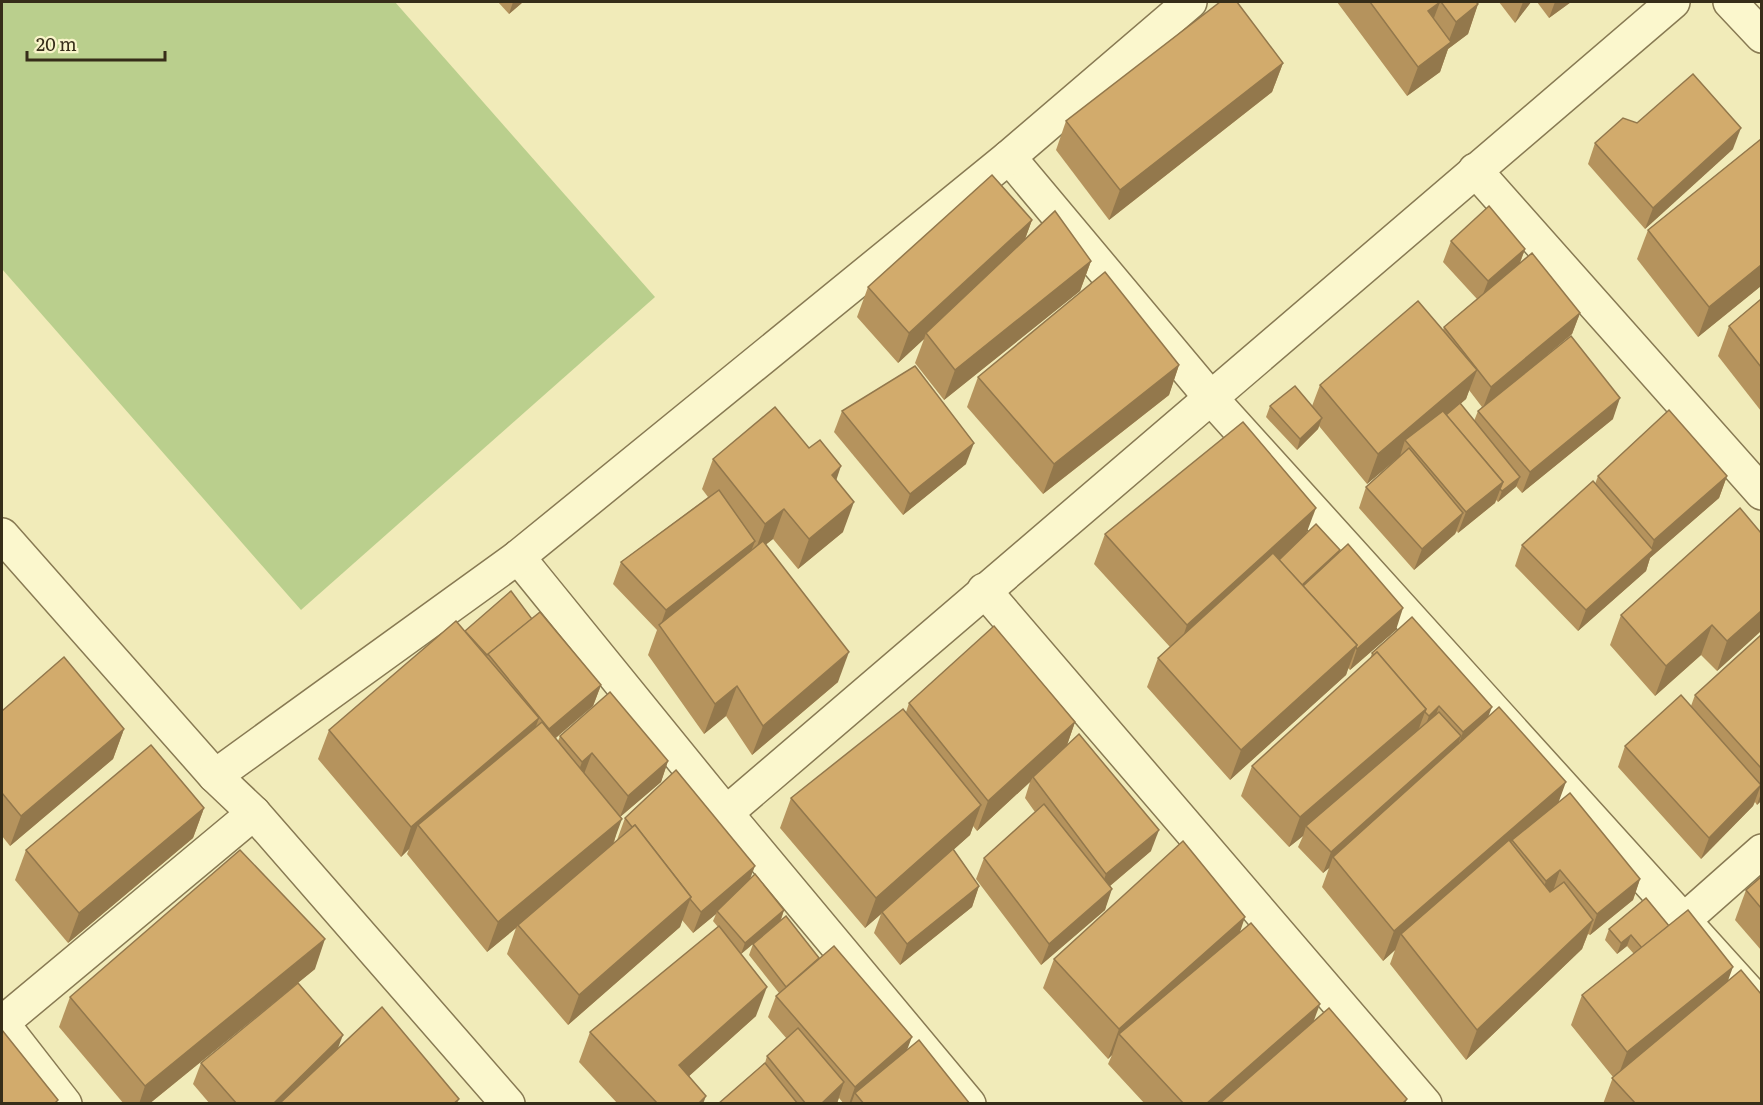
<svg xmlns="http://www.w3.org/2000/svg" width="1763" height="1105" font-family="Literata,serif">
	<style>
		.green { fill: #bacf8d }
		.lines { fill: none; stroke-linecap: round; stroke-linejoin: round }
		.minor-casing { stroke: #887a53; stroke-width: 36 }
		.minor { stroke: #fbf7cd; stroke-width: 33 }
		.wall { fill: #b5935d; fill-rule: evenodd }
		.shaded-wall { fill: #93784c }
		.building { fill: #d2ab6c; stroke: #93784c; stroke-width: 1.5 }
	</style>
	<rect width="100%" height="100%" fill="#f1ebb9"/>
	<!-- green -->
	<path class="green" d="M 2,2 L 395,2 L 655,297 L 301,610 L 2,269 Z"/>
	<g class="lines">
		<!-- minor casing -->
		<g class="minor-casing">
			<g id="minor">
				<path d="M 1730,2 L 1762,36"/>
				<path d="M 1009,157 L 1210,397 L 1762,1007"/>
				<path d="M 1475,170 L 1762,493"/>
				<path d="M 2,535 L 215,776 L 254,813 L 508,1104"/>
				<path d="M 518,557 L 726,813 L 969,1104"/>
				<path d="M 984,590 L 1425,1104"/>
				<path d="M 215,776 L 518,557 L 1009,157 L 1190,2"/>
				<path d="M 726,813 L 1673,2"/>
				<path d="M 1683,921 L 1762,851"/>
				<path d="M 2,1023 L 254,813"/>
				<path d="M 2,1023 L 65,1104"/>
			</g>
		</g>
		<!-- minor -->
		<use href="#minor" class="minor"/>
	</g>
	<!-- wall -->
	<g class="wall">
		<path d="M 498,2 L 523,2 L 509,14 Z"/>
		<path d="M 1337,2 L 1476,2 L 1478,4 L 1468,34 L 1448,49 L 1440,72 L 1407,96 Z"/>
		<path d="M 1499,2 L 1531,2 L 1515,23 Z"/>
		<path d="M 1537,2 L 1571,2 L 1549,18 Z"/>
		<path d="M 1283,63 L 1272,92 L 1109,220 L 1056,150 L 1066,121 Z"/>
		<path d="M 1637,123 L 1733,149 L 1645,229 L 1588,164 L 1595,143 Z"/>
		<path d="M 1761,139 L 1761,286 L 1698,337 L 1637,259 L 1648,230 Z"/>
		<path d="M 1032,220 L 1025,239 L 1091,261 L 1080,291 L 944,400 L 915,363 L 924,339 L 898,363 L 857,317 L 868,287 Z"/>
		<path d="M 1451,241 L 1525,249 L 1520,263 L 1580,313 L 1572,334 L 1548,354 L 1613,419 L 1522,493 L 1516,486 L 1498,502 L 1496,500 L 1495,503 L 1458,533 L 1457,531 L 1455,534 L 1414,570 L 1359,508 L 1366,487 L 1399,457 L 1400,456 L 1367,484 L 1319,426 L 1318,429 L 1297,450 L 1266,417 L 1270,406 L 1312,406 L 1320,385 L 1443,330 L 1444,327 L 1477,299 L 1443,262 ZM 1469,390 L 1482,407 L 1478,411 L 1474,421 L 1460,404 L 1466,399 Z"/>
		<path d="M 1761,299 L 1761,411 L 1718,356 L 1729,326 Z"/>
		<path d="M 1179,365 L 1169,395 L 1043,494 L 967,407 L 978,377 Z"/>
		<path d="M 842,411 L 966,464 L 903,515 L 834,432 Z"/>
		<path d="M 809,448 L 836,480 L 843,532 L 798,569 L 773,539 L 766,544 L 838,682 L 752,755 L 726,716 L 704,734 L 648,655 L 657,630 L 613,584 L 621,562 L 708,497 L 702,489 L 713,459 Z"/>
		<path d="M 1598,476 L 1727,476 L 1719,498 L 1650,558 L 1646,571 L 1578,631 L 1515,566 L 1522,545 L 1595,484 Z"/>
		<path d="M 1761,533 L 1761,631 L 1717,671 L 1701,655 L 1655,696 L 1610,645 L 1621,615 Z"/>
		<path d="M 1105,534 L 1306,534 L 1339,553 L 1396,630 L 1350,670 L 1348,668 L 1346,675 L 1230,780 L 1147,687 L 1158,658 L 1170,647 L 1094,564 Z"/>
		<path d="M 532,619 L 601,685 L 593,706 L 556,738 L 558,741 L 560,736 L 668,761 L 661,782 L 620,817 L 614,843 L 617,840 L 625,818 L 750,880 L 784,910 L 781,920 L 819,958 L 907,1050 L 970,1104 L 844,1104 L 839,1098 L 837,1104 L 718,1104 L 765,1063 L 767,1056 L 787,1039 L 768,1017 L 776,996 L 779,993 L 749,955 L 753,944 L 741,954 L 756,1016 L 689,1076 L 703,1104 L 618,1104 L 579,1062 L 590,1032 L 718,927 L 713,921 L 716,914 L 693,933 L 682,920 L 680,927 L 568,1025 L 507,954 L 516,928 L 487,952 L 407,854 L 409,849 L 401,857 L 318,759 L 329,730 L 465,631 Z"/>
		<path d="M 1761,635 L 1761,801 L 1757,805 L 1755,802 L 1753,806 L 1701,859 L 1618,767 L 1625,746 L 1691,706 L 1695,695 Z"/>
		<path d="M 1372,653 L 1488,717 L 1559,802 L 1640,879 L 1633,900 L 1590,935 L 1588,934 L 1582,949 L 1466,1060 L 1390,964 L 1395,950 L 1383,961 L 1322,887 L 1329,868 L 1323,873 L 1298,847 L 1303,836 L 1289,847 L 1241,796 L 1252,766 L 1370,659 Z"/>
		<path d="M 909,703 L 1075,722 L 1067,745 L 1151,851 L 1110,886 L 1105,910 L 1041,965 L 976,879 L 984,858 L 1035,812 L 1025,798 L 1030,782 L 977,831 L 973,826 L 970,835 L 953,850 L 979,886 L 972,907 L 900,965 L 874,933 L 881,914 L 865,928 L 780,828 L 791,798 L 906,712 Z"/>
		<path d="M 2,711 L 124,729 L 113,759 L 10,846 L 2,836 Z"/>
		<path d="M 204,808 L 193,838 L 68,943 L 15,880 L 26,850 Z"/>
		<path d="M 1761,877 L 1761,950 L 1735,920 L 1746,890 Z"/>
		<path d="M 1669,926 L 1729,980 L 1761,1104 L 1603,1104 L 1613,1077 L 1571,1025 L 1582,995 L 1634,954 L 1627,946 L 1617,954 L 1605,940 L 1609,929 Z"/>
		<path d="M 1240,933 L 1314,1021 L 1407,1099 L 1405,1104 L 1145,1104 L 1108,1064 L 1112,1055 L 1108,1059 L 1043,988 L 1054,959 Z"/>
		<path d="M 315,969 L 149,1104 L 124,1104 L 59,1027 L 70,997 Z"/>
		<path d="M 338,1048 L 459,1099 L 457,1104 L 210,1104 L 193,1084 L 201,1063 Z"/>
	</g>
	<!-- shaded-wall -->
	<g class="shaded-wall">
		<path d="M 513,2 L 523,2 L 509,14 Z"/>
		<path d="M 1440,2 L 1429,31 L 1428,11 Z"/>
		<path d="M 1523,2 L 1531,2 L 1515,23 Z"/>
		<path d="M 1555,2 L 1571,2 L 1549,18 Z"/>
		<path d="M 1478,4 L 1468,34 L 1448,49 L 1440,72 L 1407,96 L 1418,67 L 1447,45 L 1456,22 Z"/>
		<path d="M 1283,63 L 1272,92 L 1109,220 L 1120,190 Z"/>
		<path d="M 1741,128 L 1733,149 L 1645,229 L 1653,208 Z"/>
		<path d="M 1032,220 L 1021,250 L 926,333 L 924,339 L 898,363 L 909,333 Z"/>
		<path d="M 1525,249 L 1517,270 L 1480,302 L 1488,281 Z"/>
		<path d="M 1091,261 L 1080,291 L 944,400 L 955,370 Z"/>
		<path d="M 1761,265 L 1761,286 L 1698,337 L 1709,307 Z"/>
		<path d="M 1580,313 L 1572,334 L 1483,408 L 1491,387 Z"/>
		<path d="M 1179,365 L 1169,395 L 1043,494 L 1054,464 Z"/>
		<path d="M 1477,370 L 1466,399 L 1442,420 L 1405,440 L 1400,456 L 1367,484 L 1378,454 Z"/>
		<path d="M 1620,398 L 1613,419 L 1522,493 L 1530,472 Z"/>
		<path d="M 1322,418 L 1318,429 L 1297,450 L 1300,439 Z"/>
		<path d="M 974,443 L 966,464 L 903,515 L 910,494 Z"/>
		<path d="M 841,466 L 831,496 L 832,475 Z"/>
		<path d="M 1727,476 L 1719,498 L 1650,558 L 1646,571 L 1578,631 L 1586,610 L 1650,553 L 1654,540 Z"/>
		<path d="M 1520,477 L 1516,487 L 1498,502 L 1502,491 Z"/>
		<path d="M 1503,482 L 1495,503 L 1458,533 L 1466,512 Z"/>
		<path d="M 854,502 L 843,532 L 798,569 L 809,539 Z"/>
		<path d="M 1316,508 L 1305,537 L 1177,654 L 1187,625 Z"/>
		<path d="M 784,509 L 773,539 L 754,554 L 765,524 Z"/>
		<path d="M 1463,513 L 1455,534 L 1414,570 L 1422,549 Z"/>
		<path d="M 755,541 L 747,562 L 660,627 L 666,610 Z"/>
		<path d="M 1340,550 L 1336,561 L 1293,593 Z"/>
		<path d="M 1403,608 L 1396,630 L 1350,670 L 1357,649 Z"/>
		<path d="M 1761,611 L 1761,631 L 1717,671 L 1727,641 Z"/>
		<path d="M 1712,625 L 1701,655 L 1655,696 L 1666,666 Z"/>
		<path d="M 1357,645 L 1346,675 L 1230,780 L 1241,750 Z"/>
		<path d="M 849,652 L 838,682 L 752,755 L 763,726 Z"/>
		<path d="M 601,685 L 593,706 L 541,750 L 549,729 Z"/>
		<path d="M 737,686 L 726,716 L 704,734 L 715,704 Z"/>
		<path d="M 1439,706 L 1432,727 L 1421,737 L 1429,716 Z"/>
		<path d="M 1492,707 L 1484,728 L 1455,754 L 1463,732 Z"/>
		<path d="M 1426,709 L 1415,739 L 1306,826 L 1303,836 L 1289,847 L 1300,817 Z"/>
		<path d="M 539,718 L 528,748 L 418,825 L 409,849 L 401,857 L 411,827 Z"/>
		<path d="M 1075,722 L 1065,751 L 1033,777 L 1030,782 L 977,831 L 988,801 Z"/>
		<path d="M 124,729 L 113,759 L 10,846 L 21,816 Z"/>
		<path d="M 1461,736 L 1454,757 L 1333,857 L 1329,868 L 1323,873 L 1331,852 Z"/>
		<path d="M 592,753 L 584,774 L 574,783 L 582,762 Z"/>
		<path d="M 668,761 L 661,782 L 620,817 L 628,796 Z"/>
		<path d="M 1566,782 L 1555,812 L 1512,840 L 1508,853 L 1401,934 L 1395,950 L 1383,961 L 1394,931 Z"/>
		<path d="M 1761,785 L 1753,806 L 1701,859 L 1709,838 Z"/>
		<path d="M 1761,793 L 1761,801 L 1757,805 Z"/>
		<path d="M 981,805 L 970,835 L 883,913 L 882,912 L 881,914 L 865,928 L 876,898 Z"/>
		<path d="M 204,808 L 193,838 L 68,943 L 79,913 Z"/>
		<path d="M 622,819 L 611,849 L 518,925 L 516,928 L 487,952 L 498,922 Z"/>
		<path d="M 1159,830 L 1151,851 L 1098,896 L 1106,874 Z"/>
		<path d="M 755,866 L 747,887 L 717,911 L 716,914 L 693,933 L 701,912 Z"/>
		<path d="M 1560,870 L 1553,891 L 1538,903 L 1546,881 Z"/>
		<path d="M 1640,879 L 1633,900 L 1590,935 L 1597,914 Z"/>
		<path d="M 979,886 L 972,907 L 900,965 L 907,944 Z"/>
		<path d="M 1112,889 L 1105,910 L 1041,965 L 1049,944 Z"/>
		<path d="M 691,897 L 680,927 L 568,1025 L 579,995 Z"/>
		<path d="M 784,910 L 780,921 L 741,954 L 745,943 Z"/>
		<path d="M 1245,917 L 1235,947 L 1119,1034 L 1112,1055 L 1108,1059 L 1119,1029 Z"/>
		<path d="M 1593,920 L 1582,949 L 1466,1060 L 1477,1030 Z"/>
		<path d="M 1631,935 L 1627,946 L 1617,954 L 1621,943 Z"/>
		<path d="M 325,939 L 315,969 L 149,1104 L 139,1104 L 145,1086 Z"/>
		<path d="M 1733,967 L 1722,997 L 1616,1082 L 1627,1052 Z"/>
		<path d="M 767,987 L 756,1016 L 668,1095 L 679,1065 Z"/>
		<path d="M 1320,1004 L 1309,1034 L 1229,1104 L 1206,1104 Z"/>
		<path d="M 343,1035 L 335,1056 L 287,1104 L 273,1104 Z"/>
		<path d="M 912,1037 L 904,1058 L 855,1093 L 851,1104 L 849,1104 L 855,1087 Z"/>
		<path d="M 844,1082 L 837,1103 L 821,1104 Z"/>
		<path d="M 706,1096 L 703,1104 L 698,1104 Z"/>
	</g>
	<!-- building -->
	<g class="building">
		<path d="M 1220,2 L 1237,2 L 1283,63 L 1120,190 L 1066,121 Z"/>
		<path d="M 1370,2 L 1440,2 L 1428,11 L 1451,42 L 1418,67 Z"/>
		<path d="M 1441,2 L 1476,2 L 1478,4 L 1456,22 Z"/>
		<path d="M 1693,74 L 1741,128 L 1653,208 L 1595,143 L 1623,118 L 1637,123 Z"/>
		<path d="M 1761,139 L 1761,265 L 1709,307 L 1648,230 Z"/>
		<path d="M 992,175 L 1032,220 L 909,333 L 868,287 Z"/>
		<path d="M 1489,206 L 1525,249 L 1488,281 L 1451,241 Z"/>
		<path d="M 1055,211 L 1091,261 L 955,370 L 926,333 Z"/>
		<path d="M 1532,253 L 1580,313 L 1491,387 L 1444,327 Z"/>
		<path d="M 1105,272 L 1179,365 L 1054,464 L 978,377 Z"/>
		<path d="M 1761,299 L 1761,367 L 1729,326 Z"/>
		<path d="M 1418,301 L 1477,370 L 1378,454 L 1320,385 Z"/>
		<path d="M 1571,336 L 1620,398 L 1530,472 L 1478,411 Z"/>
		<path d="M 915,366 L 974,443 L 910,494 L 842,411 Z"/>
		<path d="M 1295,386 L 1322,418 L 1300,439 L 1270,406 Z"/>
		<path d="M 1460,403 L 1520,477 L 1502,491 L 1500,489 L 1503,482 L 1446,415 Z"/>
		<path d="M 775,407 L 809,448 L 820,440 L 841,466 L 832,475 L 854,502 L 809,539 L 784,509 L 765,524 L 713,459 Z"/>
		<path d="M 1669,410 L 1727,476 L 1654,540 L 1598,476 Z"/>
		<path d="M 1443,411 L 1503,482 L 1466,512 L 1405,440 Z"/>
		<path d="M 1243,422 L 1316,508 L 1187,625 L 1105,534 Z"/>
		<path d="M 1409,448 L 1463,513 L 1422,549 L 1366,487 Z"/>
		<path d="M 1593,481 L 1653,550 L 1586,610 L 1522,545 Z"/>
		<path d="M 719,490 L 755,541 L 666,610 L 621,562 Z"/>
		<path d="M 1740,508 L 1761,533 L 1761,611 L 1727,641 L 1712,625 L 1666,666 L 1621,615 Z"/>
		<path d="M 1316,524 L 1340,550 L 1302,585 L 1279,560 Z"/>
		<path d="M 763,541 L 849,652 L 763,726 L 737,686 L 715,704 L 659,625 Z"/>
		<path d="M 1348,544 L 1403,608 L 1357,649 L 1356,647 L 1357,645 L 1303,586 Z"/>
		<path d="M 1273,553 L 1357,645 L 1241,750 L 1158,658 Z"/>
		<path d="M 511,591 L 532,619 L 487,655 L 465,631 Z"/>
		<path d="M 540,612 L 601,685 L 549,729 L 488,654 Z"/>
		<path d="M 1412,617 L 1492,707 L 1463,732 L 1439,706 L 1429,716 L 1425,712 L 1426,709 L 1377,652 L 1374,655 L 1372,653 Z"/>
		<path d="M 456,621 L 539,718 L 411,827 L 329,730 Z"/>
		<path d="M 994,626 L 1075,722 L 988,801 L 909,703 Z"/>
		<path d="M 1761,635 L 1761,768 L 1695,695 Z"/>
		<path d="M 1377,652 L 1426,709 L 1300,817 L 1252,766 Z"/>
		<path d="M 64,657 L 124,729 L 21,816 L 2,793 L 2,711 Z"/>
		<path d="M 610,692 L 668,761 L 628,796 L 592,753 L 582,762 L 560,736 Z"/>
		<path d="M 1681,695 L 1761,785 L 1709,838 L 1625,746 Z"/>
		<path d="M 1499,707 L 1566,782 L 1394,931 L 1333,857 Z"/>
		<path d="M 903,709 L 981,805 L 876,898 L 791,798 Z"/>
		<path d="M 1439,712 L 1461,736 L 1331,852 L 1306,826 Z"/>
		<path d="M 542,722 L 622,819 L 498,922 L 418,825 Z"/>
		<path d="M 1079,734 L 1159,830 L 1106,874 L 1033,777 Z"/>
		<path d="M 151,745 L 204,808 L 79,913 L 26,850 Z"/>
		<path d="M 676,770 L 755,866 L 701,912 L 690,899 L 691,897 L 635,825 L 632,827 L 625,818 Z"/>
		<path d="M 1570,793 L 1640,879 L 1597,914 L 1560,870 L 1546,881 L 1512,840 Z"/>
		<path d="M 1044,804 L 1112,889 L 1049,944 L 984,858 Z"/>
		<path d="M 635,825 L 691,897 L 579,995 L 518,925 Z"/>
		<path d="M 1509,840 L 1550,892 L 1564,882 L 1593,920 L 1477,1030 L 1401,934 Z"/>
		<path d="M 1183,841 L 1245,917 L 1119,1029 L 1054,959 Z"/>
		<path d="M 953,849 L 979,886 L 907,944 L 882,912 Z"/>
		<path d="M 240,850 L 325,939 L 145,1086 L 70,997 Z"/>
		<path d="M 755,874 L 784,910 L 745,943 L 717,911 Z"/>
		<path d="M 1761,877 L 1761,908 L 1746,890 Z"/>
		<path d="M 1646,898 L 1669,926 L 1642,948 L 1631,935 L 1621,943 L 1609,929 Z"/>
		<path d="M 1688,910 L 1733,967 L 1627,1052 L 1582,995 Z"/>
		<path d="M 786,916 L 819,958 L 786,987 L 753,944 Z"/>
		<path d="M 1251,923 L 1320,1004 L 1206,1104 L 1184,1104 L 1119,1034 Z"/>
		<path d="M 719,926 L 767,987 L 679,1065 L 706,1096 L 698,1104 L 658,1104 L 590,1032 Z"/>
		<path d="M 834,946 L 912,1037 L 855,1087 L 776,996 Z"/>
		<path d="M 1741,970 L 1761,994 L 1761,1104 L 1636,1104 L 1612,1078 Z"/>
		<path d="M 298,983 L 343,1035 L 273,1104 L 237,1104 L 201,1063 Z"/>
		<path d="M 382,1007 L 459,1099 L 453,1104 L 279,1104 Z"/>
		<path d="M 1329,1008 L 1407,1099 L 1402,1104 L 1219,1104 Z"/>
		<path d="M 798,1028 L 844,1082 L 821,1104 L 806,1104 L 767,1056 Z"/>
		<path d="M 2,1030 L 58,1100 L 54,1104 L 2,1104 Z"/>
		<path d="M 919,1040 L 970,1104 L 864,1104 L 855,1093 Z"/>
		<path d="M 765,1063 L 798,1104 L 718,1104 Z"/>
	</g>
	<!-- border -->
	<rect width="1763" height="1105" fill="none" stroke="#362d19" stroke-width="6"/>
	<!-- scale -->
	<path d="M27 51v9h138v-9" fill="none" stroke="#362d19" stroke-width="3"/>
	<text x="36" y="51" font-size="18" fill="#362d19" stroke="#f8f4c9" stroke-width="4.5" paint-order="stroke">20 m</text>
</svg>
